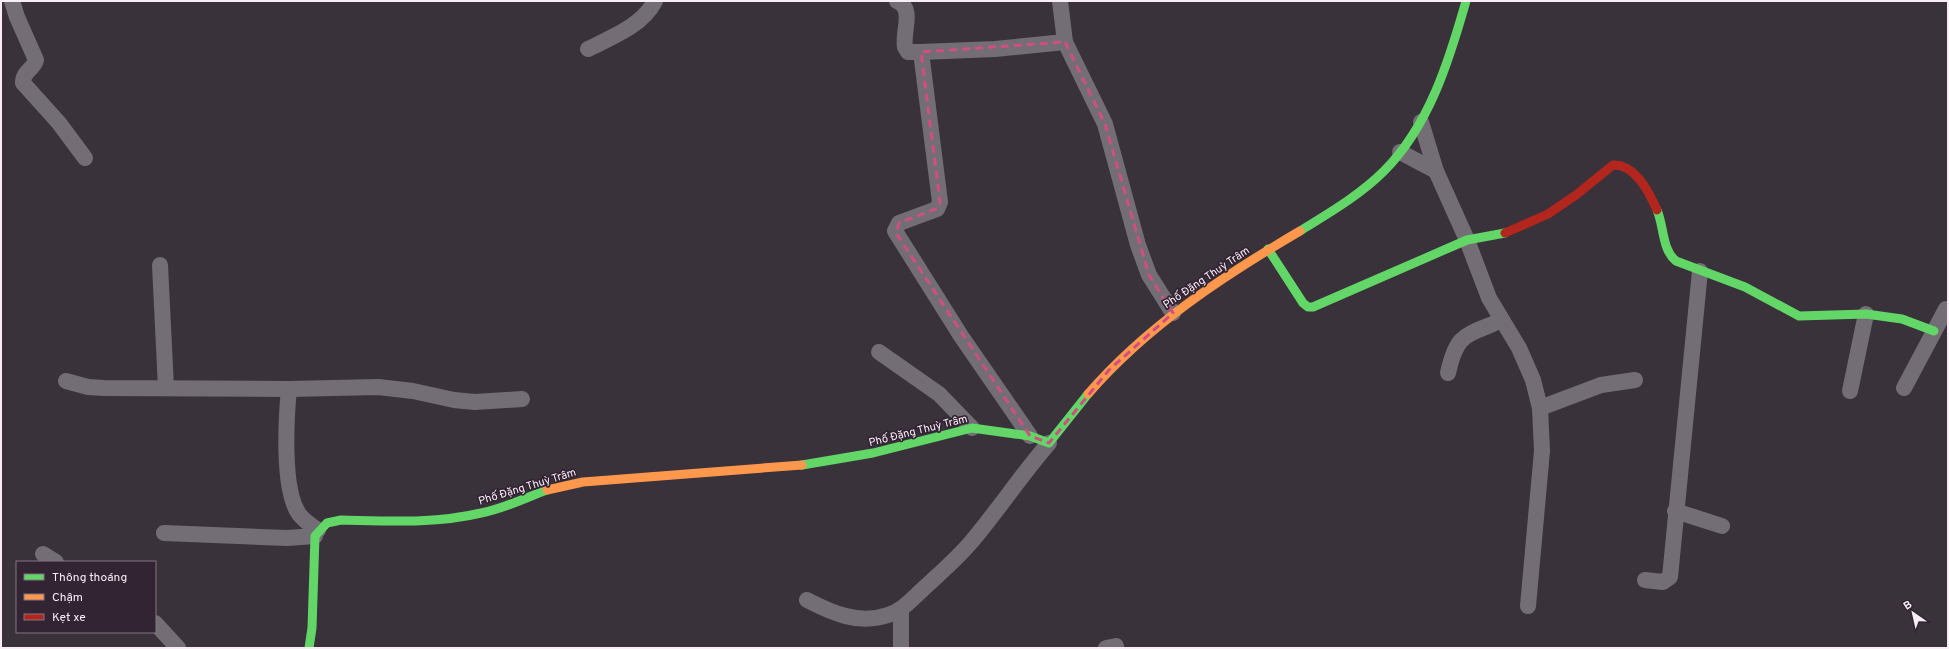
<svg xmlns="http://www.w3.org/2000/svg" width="1949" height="649" font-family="Overpass,sans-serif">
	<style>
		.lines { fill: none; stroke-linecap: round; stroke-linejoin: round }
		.street { stroke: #736e76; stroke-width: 16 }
		.fast { stroke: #63d668; stroke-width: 9 }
		.slow { stroke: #ff974d; stroke-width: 9 }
		.jam { stroke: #b3261e; stroke-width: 9 }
		.marked { fill: none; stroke: #d04e82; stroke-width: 3; stroke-dasharray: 8 5; stroke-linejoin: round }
		.labels { text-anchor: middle; stroke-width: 3.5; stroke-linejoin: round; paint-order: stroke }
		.street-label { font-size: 11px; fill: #f9eef8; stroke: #332433 }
	</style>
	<rect width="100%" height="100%" fill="#3a323a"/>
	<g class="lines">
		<!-- street -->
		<g class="street">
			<path d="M 12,1 L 17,17 L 36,60 C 34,69 22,72 23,83 L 59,123 L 85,158"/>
			<path d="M 897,1 C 915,8 902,32 905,47 L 908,52 L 921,52"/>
			<path d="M 1060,1 L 1065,42 L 1105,124 L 1138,245 L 1149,275 L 1173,313"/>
			<path d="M 588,49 C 612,37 642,26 655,1"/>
			<path d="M 1421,122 L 1436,171 L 1467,240 L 1489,298 L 1519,348 L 1533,380 L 1540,408 L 1542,451 L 1528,606"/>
			<path d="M 1400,152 L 1436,171"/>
			<path d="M 160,265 L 166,388"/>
			<path d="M 879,352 L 939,394 L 972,428"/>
			<path d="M 1448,373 C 1457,332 1466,336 1502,320"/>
			<path d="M 66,381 L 88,387 L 104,388 L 289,389 L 378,387 L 413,391 L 454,400 L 475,402 L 522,399"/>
			<path d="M 1904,388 L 1946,309"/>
			<path d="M 289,389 C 286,419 282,490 299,514 C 304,521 312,526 318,530"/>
			<path d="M 1850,391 L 1866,314"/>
			<path d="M 1540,408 L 1601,385 L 1635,380"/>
			<path d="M 1030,436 L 961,336 L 895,231 L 899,223 L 937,209 L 940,202 L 921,52 L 995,49 L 1065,42"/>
			<path d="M 1675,511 L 1722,526"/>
			<path d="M 164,533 L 287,538 L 315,536"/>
			<path d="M 43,554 L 56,562"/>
			<path d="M 1645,580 L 1663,582 L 1670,577 L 1700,271"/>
			<path d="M 807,600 C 832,613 859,625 888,615 C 902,611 912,599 922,590 C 939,574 957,559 972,541 C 999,509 1022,474 1049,443"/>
			<path d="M 901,609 L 901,648"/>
			<path d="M 155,623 L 178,648"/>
			<path d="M 1106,648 L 1116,646"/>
		</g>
		<!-- fast -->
		<g class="fast">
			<path d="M 1657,210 C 1664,226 1662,250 1676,261 L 1745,287 L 1799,316 L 1866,314 L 1902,319 L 1934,331"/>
			<path d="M 1300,231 C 1329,213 1360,195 1384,171 C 1429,126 1449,61 1466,1"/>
			<path d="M 1268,249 L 1303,303 L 1308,307 L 1313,307 L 1467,240 L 1505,233"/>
			<path d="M 802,465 L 873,453 L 972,428 L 1030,436 L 1049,443 L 1088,394"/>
			<path d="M 309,648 L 312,628 L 315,536 L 327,523 L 341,520 C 388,521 435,524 481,513 C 503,509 525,498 547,490"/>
		</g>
		<!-- slow -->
		<g class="slow">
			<path d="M 1088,394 C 1147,326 1223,276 1300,231"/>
			<path d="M 547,490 L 583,482 L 802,465"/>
		</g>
		<!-- jam -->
		<path class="jam" d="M 1505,233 L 1548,214 L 1576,195 L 1613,165 C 1635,164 1649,192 1657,210"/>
	</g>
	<!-- marked area -->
	<path class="marked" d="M 1065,42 L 1105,124 L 1149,275 L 1173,313 L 1109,370 L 1049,443 L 1030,436 L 896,233 L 899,223 L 938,208 L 940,202 L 921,52 Z"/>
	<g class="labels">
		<!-- street labels -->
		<g class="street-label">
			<text transform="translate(1206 277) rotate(-34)" y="4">Phố Đặng Thuỳ Trâm</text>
			<text transform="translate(918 430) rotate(-14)" y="4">Phố Đặng Thuỳ Trâm</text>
			<text transform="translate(527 486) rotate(-17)" y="4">Phố Đặng Thuỳ Trâm</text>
		</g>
	</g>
	<!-- border -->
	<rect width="1949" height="649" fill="none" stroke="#f9eef8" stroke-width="4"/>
	<!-- legend -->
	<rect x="16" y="561" width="140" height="72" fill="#332433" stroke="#827582"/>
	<rect x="24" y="574" width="20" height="6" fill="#63d668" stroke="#827582"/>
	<text x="52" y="581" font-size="12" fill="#f9eef8">Thông thoáng</text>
	<rect x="24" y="594" width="20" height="6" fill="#ff974d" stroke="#827582"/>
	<text x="52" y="601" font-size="12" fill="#f9eef8">Chậm</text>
	<rect x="24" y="614" width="20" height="6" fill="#b3261e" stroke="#827582"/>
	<text x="52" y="621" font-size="12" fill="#f9eef8">Kẹt xe</text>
	<!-- north arrow -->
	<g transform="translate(1913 613) rotate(326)" stroke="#332433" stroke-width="3" paint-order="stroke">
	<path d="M0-3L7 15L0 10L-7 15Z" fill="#f9eef8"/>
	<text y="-6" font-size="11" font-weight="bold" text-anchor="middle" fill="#f9eef8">B</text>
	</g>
</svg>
